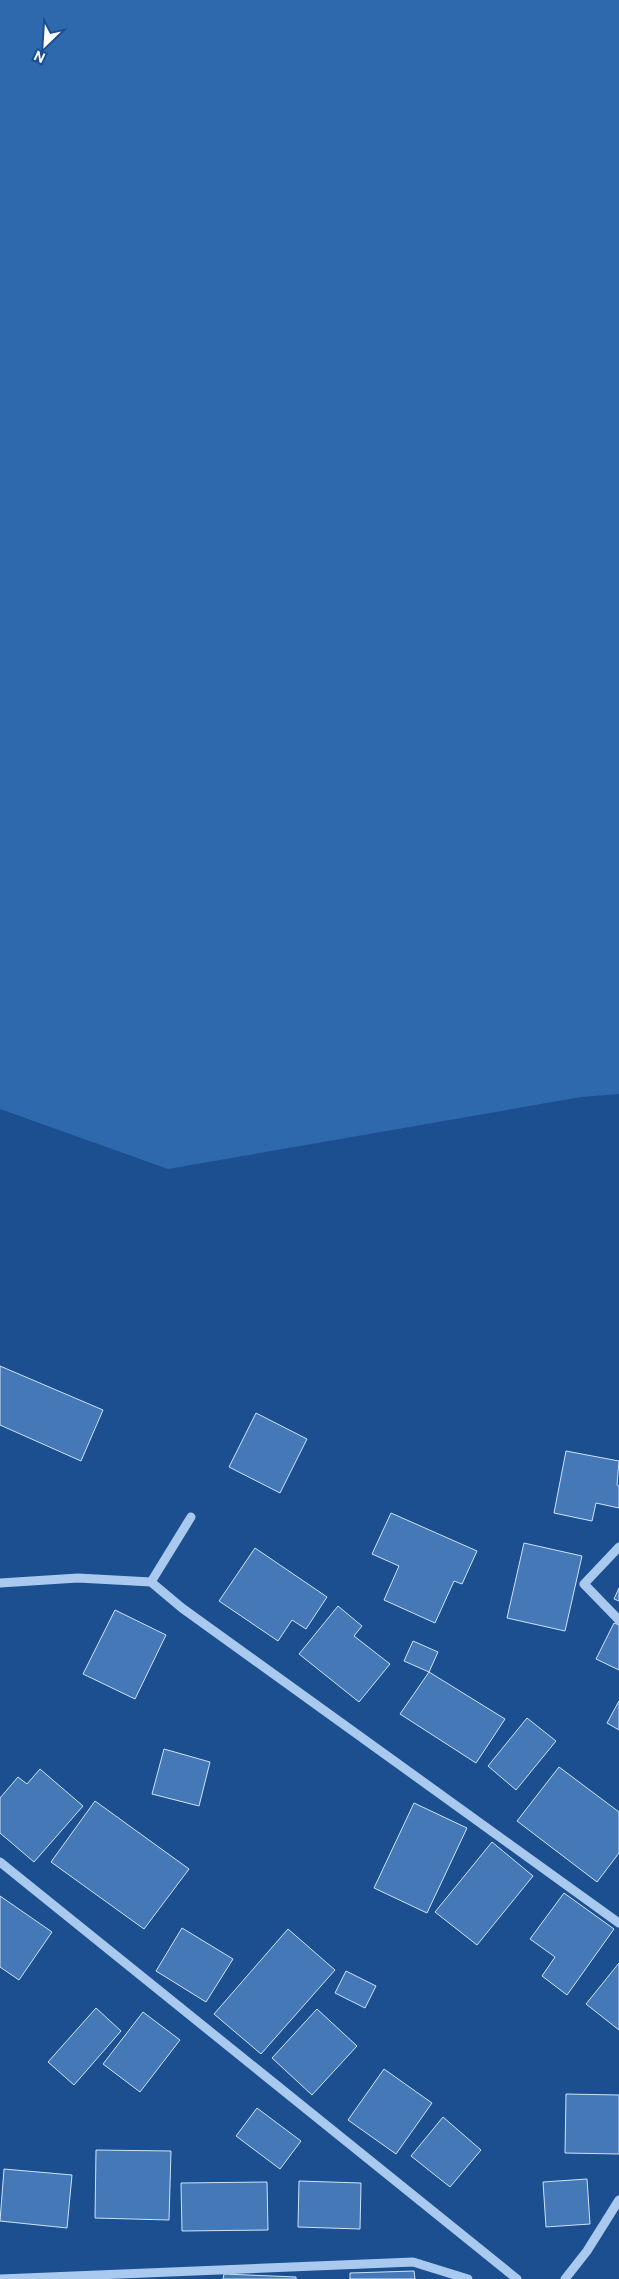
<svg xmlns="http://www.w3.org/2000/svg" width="619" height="2279" font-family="'DM Sans',sans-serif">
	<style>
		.green { fill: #2e69ad }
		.building { fill: #4478b7; stroke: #cfe3fa }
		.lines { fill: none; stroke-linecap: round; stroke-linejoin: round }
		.minor { stroke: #a9c9ee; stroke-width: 9 }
	</style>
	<rect width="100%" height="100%" fill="#1b4f8f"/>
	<!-- green -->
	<path class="green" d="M 0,0 L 619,0 L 619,1094 L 581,1097 L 168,1169 L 0,1109 Z"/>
	<!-- building -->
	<g class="building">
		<path d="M 0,1366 L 103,1410 L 81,1461 L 0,1425 Z"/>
		<path d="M 256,1413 L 307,1439 L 280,1493 L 229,1467 Z"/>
		<path d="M 566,1451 L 619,1461 L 617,1485 L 619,1486 L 619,1508 L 596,1503 L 592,1521 L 554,1513 Z"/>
		<path d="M 391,1513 L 477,1551 L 462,1584 L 454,1581 L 435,1623 L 384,1600 L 399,1566 L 372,1554 Z"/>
		<path d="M 524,1543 L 582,1556 L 565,1631 L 507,1618 Z"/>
		<path d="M 255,1548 L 327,1597 L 306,1629 L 292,1620 L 278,1641 L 219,1601 Z"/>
		<path d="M 619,1588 L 619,1601 L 614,1599 Z"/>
		<path d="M 338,1606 L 362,1626 L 354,1636 L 390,1664 L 359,1702 L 299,1654 Z"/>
		<path d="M 115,1610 L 166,1635 L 135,1699 L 83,1674 Z"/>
		<path d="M 614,1623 L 619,1625 L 619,1670 L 596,1659 Z"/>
		<path d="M 413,1641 L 438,1652 L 429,1672 L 404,1661 Z"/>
		<path d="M 429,1672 L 505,1719 L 476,1763 L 400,1714 Z"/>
		<path d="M 619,1701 L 619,1730 L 607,1723 Z"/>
		<path d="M 527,1718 L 556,1741 L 516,1790 L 488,1766 Z"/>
		<path d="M 164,1749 L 210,1762 L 199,1806 L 152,1794 Z"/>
		<path d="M 559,1767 L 619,1812 L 619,1853 L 597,1882 L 517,1821 Z"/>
		<path d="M 40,1769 L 83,1806 L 34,1862 L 0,1833 L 0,1798 L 18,1777 L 27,1784 Z"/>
		<path d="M 95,1801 L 189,1869 L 144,1929 L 51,1862 Z"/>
		<path d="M 414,1803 L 467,1828 L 427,1913 L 374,1888 Z"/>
		<path d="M 492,1842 L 533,1876 L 477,1945 L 435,1912 Z"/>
		<path d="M 564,1893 L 614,1929 L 567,1995 L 542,1976 L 555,1957 L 530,1939 Z"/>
		<path d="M 0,1896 L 52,1932 L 19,1980 L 0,1967 Z"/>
		<path d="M 182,1928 L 233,1959 L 206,2002 L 156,1971 Z"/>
		<path d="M 288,1929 L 335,1970 L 261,2054 L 214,2014 Z"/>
		<path d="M 619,1963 L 619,2030 L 586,2004 Z"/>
		<path d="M 346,1971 L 376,1986 L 365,2008 L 335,1993 Z"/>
		<path d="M 96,2008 L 121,2031 L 74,2085 L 48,2062 Z"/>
		<path d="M 317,2009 L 357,2046 L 312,2095 L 272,2058 Z"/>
		<path d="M 143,2012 L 180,2040 L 140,2092 L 103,2064 Z"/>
		<path d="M 384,2069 L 432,2103 L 396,2154 L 348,2120 Z"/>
		<path d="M 566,2094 L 619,2095 L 619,2154 L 565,2153 Z"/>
		<path d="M 257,2108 L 301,2141 L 280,2169 L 236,2136 Z"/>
		<path d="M 443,2117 L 481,2150 L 450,2187 L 411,2156 Z"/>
		<path d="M 96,2150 L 171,2151 L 169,2220 L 95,2218 Z"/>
		<path d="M 4,2169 L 72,2175 L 67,2228 L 0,2221 Z"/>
		<path d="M 587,2179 L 590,2224 L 546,2227 L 543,2182 Z"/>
		<path d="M 299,2181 L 361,2183 L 360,2229 L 298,2227 Z"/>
		<path d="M 267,2182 L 268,2230 L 182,2231 L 181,2183 Z"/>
		<path d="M 414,2271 L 415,2279 L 350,2279 L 350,2273 Z"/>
		<path d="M 224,2274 L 296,2277 L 296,2279 L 223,2279 Z"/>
	</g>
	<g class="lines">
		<!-- minor -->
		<g class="minor">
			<path d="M 619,1547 L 584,1584 L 619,1620"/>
			<path d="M 151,1582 L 191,1517"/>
			<path d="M 0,1583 L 78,1578 L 151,1582 L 182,1608 L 619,1923"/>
			<path d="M 0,1862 L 517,2279"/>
			<path d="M 0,2279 L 413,2262 L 468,2279"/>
			<path d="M 565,2279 L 587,2251 L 619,2200"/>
		</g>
	</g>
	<!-- north arrow -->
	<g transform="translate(45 45) rotate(205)" stroke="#1b4f8f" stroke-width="4" paint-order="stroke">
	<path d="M0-4L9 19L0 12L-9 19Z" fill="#ffffff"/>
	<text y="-8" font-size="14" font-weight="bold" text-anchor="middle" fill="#ffffff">N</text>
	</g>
</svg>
